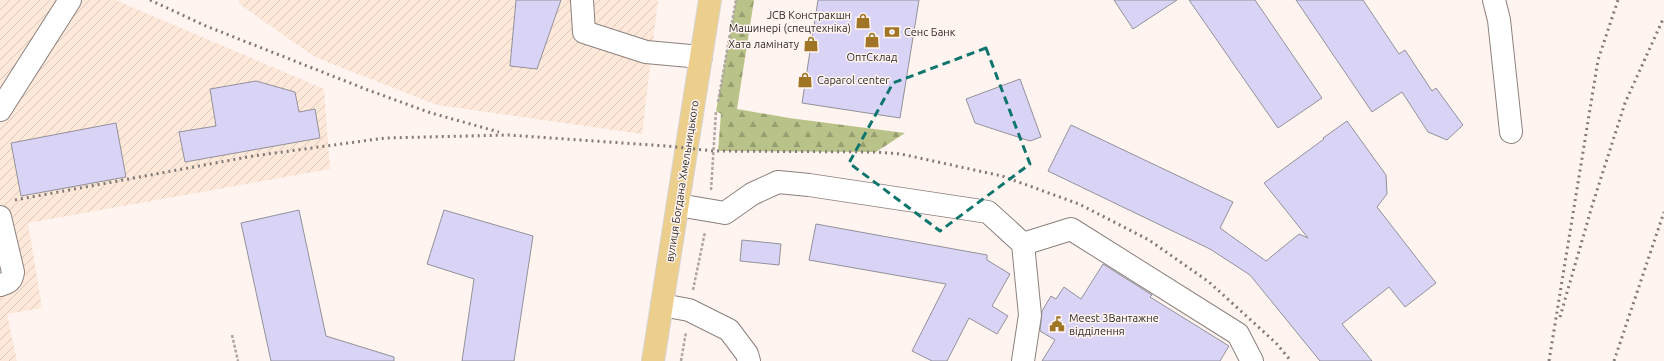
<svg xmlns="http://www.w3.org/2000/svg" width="1664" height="361" font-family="Ubuntu,sans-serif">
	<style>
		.industrial { fill: url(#industrial-furrows) }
		.forest { fill: url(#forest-firs) }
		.building { fill: #d9d4f6; stroke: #92919a }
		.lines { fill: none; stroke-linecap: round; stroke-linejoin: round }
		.minor-casing { stroke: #8b817d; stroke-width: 24 }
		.major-casing { stroke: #d6d5d4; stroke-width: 24 }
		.path { stroke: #aea6a2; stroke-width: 2.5; stroke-dasharray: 3 2; stroke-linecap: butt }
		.minor { stroke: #fff; stroke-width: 22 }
		.major { stroke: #ecce8d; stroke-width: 22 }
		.rail { stroke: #817a77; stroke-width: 3; stroke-dasharray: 2 4; stroke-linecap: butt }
		.marked { fill: none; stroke: #0f766e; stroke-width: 3; stroke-dasharray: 8 5; stroke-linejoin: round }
		.labels { text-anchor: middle; stroke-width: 3; stroke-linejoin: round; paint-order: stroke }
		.poi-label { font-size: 11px; fill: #302c2a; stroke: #fff4ef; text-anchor: start }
		.street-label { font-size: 11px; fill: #302c2a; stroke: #fff4ef }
	</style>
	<defs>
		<pattern id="industrial-furrows" width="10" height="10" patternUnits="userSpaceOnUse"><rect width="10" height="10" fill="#fde8da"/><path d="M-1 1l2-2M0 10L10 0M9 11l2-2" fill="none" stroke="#d9c7bb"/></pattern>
		<pattern id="forest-firs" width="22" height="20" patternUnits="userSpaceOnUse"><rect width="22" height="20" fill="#b9c389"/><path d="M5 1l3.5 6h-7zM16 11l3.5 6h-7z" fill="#979f70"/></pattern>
	</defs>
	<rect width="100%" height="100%" fill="#fff4ef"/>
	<!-- industrial -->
	<g class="industrial">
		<path d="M 0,0 L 115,0 L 324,89 L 330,169 L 28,223 L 42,308 L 7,314 L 17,361 L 0,361 Z"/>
		<path d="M 240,0 L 658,0 L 642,134 L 437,105 L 315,57 L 238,3 Z"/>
	</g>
	<!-- forest -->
	<path class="forest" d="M 736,0 L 754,0 L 737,109 L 789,118 L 905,133 L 876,152 L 718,151 L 721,114 L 716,111 Z"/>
	<!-- building -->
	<g class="building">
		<path d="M 516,0 L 561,0 L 537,69 L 510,66 Z"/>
		<path d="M 818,0 L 919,0 L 900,118 L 802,103 Z"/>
		<path d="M 1114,0 L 1177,0 L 1133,29 Z"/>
		<path d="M 1189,0 L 1255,0 L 1322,98 L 1278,128 Z"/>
		<path d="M 1296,0 L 1363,0 L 1399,54 L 1405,50 L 1432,91 L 1436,88 L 1463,125 L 1447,140 L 1428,132 L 1402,92 L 1372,112 Z"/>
		<path d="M 1020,79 L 1041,137 L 1030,141 L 975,123 L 966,99 Z"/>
		<path d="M 256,81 L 295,92 L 299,112 L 315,109 L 320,138 L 185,162 L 179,132 L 216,126 L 210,89 Z"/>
		<path d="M 1347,121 L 1386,175 L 1387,194 L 1377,207 L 1436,283 L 1405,307 L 1389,287 L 1342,324 L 1372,361 L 1320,361 L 1250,275 L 1210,249 L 1048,171 L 1071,125 L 1233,202 L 1220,228 L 1266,261 L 1299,234 L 1308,238 L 1264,183 L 1324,139 L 1323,138 Z"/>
		<path d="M 116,123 L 126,177 L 21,196 L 11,143 Z"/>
		<path d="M 299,210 L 326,336 L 394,357 L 394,361 L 271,361 L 241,223 Z"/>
		<path d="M 444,210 L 533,236 L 514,361 L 462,361 L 474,279 L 427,264 Z"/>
		<path d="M 816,224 L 987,255 L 987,260 L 1010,274 L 992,306 L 1008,316 L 997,334 L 969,318 L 947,361 L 932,361 L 912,351 L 946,284 L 809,260 Z"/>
		<path d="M 742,240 L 781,244 L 779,265 L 740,261 Z"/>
		<path d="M 1103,264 L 1152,295 L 1150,297 L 1229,346 L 1220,361 L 1042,361 L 1055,340 L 1040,331 L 1042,311 L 1051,296 L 1056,299 L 1064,287 L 1081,299 Z"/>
	</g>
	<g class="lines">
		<!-- minor casing -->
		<g class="minor-casing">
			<g id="minor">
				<path d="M 582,0 L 584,32 L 646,52 L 701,57"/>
				<path d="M 1494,0 L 1499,20 L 1511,132"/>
				<path d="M 0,110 L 70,0"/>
				<path d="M 678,205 L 725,213 L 752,194 L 778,182 L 809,185 L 988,212 L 1023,244 L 1030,315 L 1023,361"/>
				<path d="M 0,217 L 13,272 C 12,281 8,283 0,285"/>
				<path d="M 1023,244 L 1071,229 L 1238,334 L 1252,361"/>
				<path d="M 662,305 L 689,310 L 729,330 L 747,354 L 749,361"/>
			</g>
		</g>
		<!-- major casing -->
		<g class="major-casing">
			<path id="major" d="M 653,361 L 710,0"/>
		</g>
		<!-- path -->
		<g class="path">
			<path d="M 718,102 L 736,0"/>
			<path d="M 711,190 L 716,111"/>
			<path d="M 693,290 L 705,232"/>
			<path d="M 232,335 L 238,361"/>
			<path d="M 681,361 L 686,332"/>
		</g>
		<!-- minor -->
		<use href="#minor" class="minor"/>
		<!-- major -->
		<use href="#major" class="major"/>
		<!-- rail -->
		<g class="rail">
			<path d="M 150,0 L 206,26 L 368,90 L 431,113 L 499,132"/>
			<path d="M 15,200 L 253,156 L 385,138 L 508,135 L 666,146 L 714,151 L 876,152 L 901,154 L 1002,176 L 1079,204 L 1149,240 L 1209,282 L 1276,343 L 1291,361"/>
			<path d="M 1560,317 L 1592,206 L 1625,103 L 1664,17"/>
			<path d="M 1549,361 L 1598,60 L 1618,0"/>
			<path d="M 1614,361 L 1664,212"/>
		</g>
	</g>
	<!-- marked area -->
	<path class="marked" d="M 986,48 L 1030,164 L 940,231 L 849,163 L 893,83 Z"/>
	<!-- icons -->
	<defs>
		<g id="shop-bare" transform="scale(1.2)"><path d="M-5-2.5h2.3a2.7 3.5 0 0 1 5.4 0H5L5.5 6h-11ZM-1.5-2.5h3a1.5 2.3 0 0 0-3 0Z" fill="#a07525" stroke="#fff4ef" stroke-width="2.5" paint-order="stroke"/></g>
		<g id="bank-bare" transform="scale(1.2)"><path d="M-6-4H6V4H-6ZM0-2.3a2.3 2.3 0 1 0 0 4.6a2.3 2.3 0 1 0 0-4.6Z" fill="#a07525" stroke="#fff4ef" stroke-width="2.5" paint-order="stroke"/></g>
		<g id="civic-bare" transform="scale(1.2)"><path d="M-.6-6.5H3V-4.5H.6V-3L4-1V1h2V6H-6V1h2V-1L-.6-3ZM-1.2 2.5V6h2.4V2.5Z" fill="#a07525" stroke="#fff4ef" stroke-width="2.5" paint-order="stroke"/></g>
	</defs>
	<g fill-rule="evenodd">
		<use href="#shop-bare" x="863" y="21"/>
		<use href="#bank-bare" x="892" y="32"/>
		<use href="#shop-bare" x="872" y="40"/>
		<use href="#shop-bare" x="811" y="44"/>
		<use href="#shop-bare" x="805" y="80"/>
		<use href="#civic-bare" x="1057" y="324"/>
	</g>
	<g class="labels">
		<!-- poi labels -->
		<g class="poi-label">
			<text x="851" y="19" text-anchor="end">JCB Констракшн<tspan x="851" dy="13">Машинері (спецтехніка)</tspan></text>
			<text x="904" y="36">Сенс Банк</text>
			<text x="799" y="48" text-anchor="end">Хата ламінату</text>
			<text x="872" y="61" text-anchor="middle">ОптСклад</text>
			<text x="817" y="84">Caparol center</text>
			<text x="1069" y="322">Meest 3Вантажне<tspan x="1069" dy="13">відділення</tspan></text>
		</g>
		<!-- street labels -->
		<g class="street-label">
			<text transform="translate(682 181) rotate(-81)" y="4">вулиця Богдана Хмельницького</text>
		</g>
	</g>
</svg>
